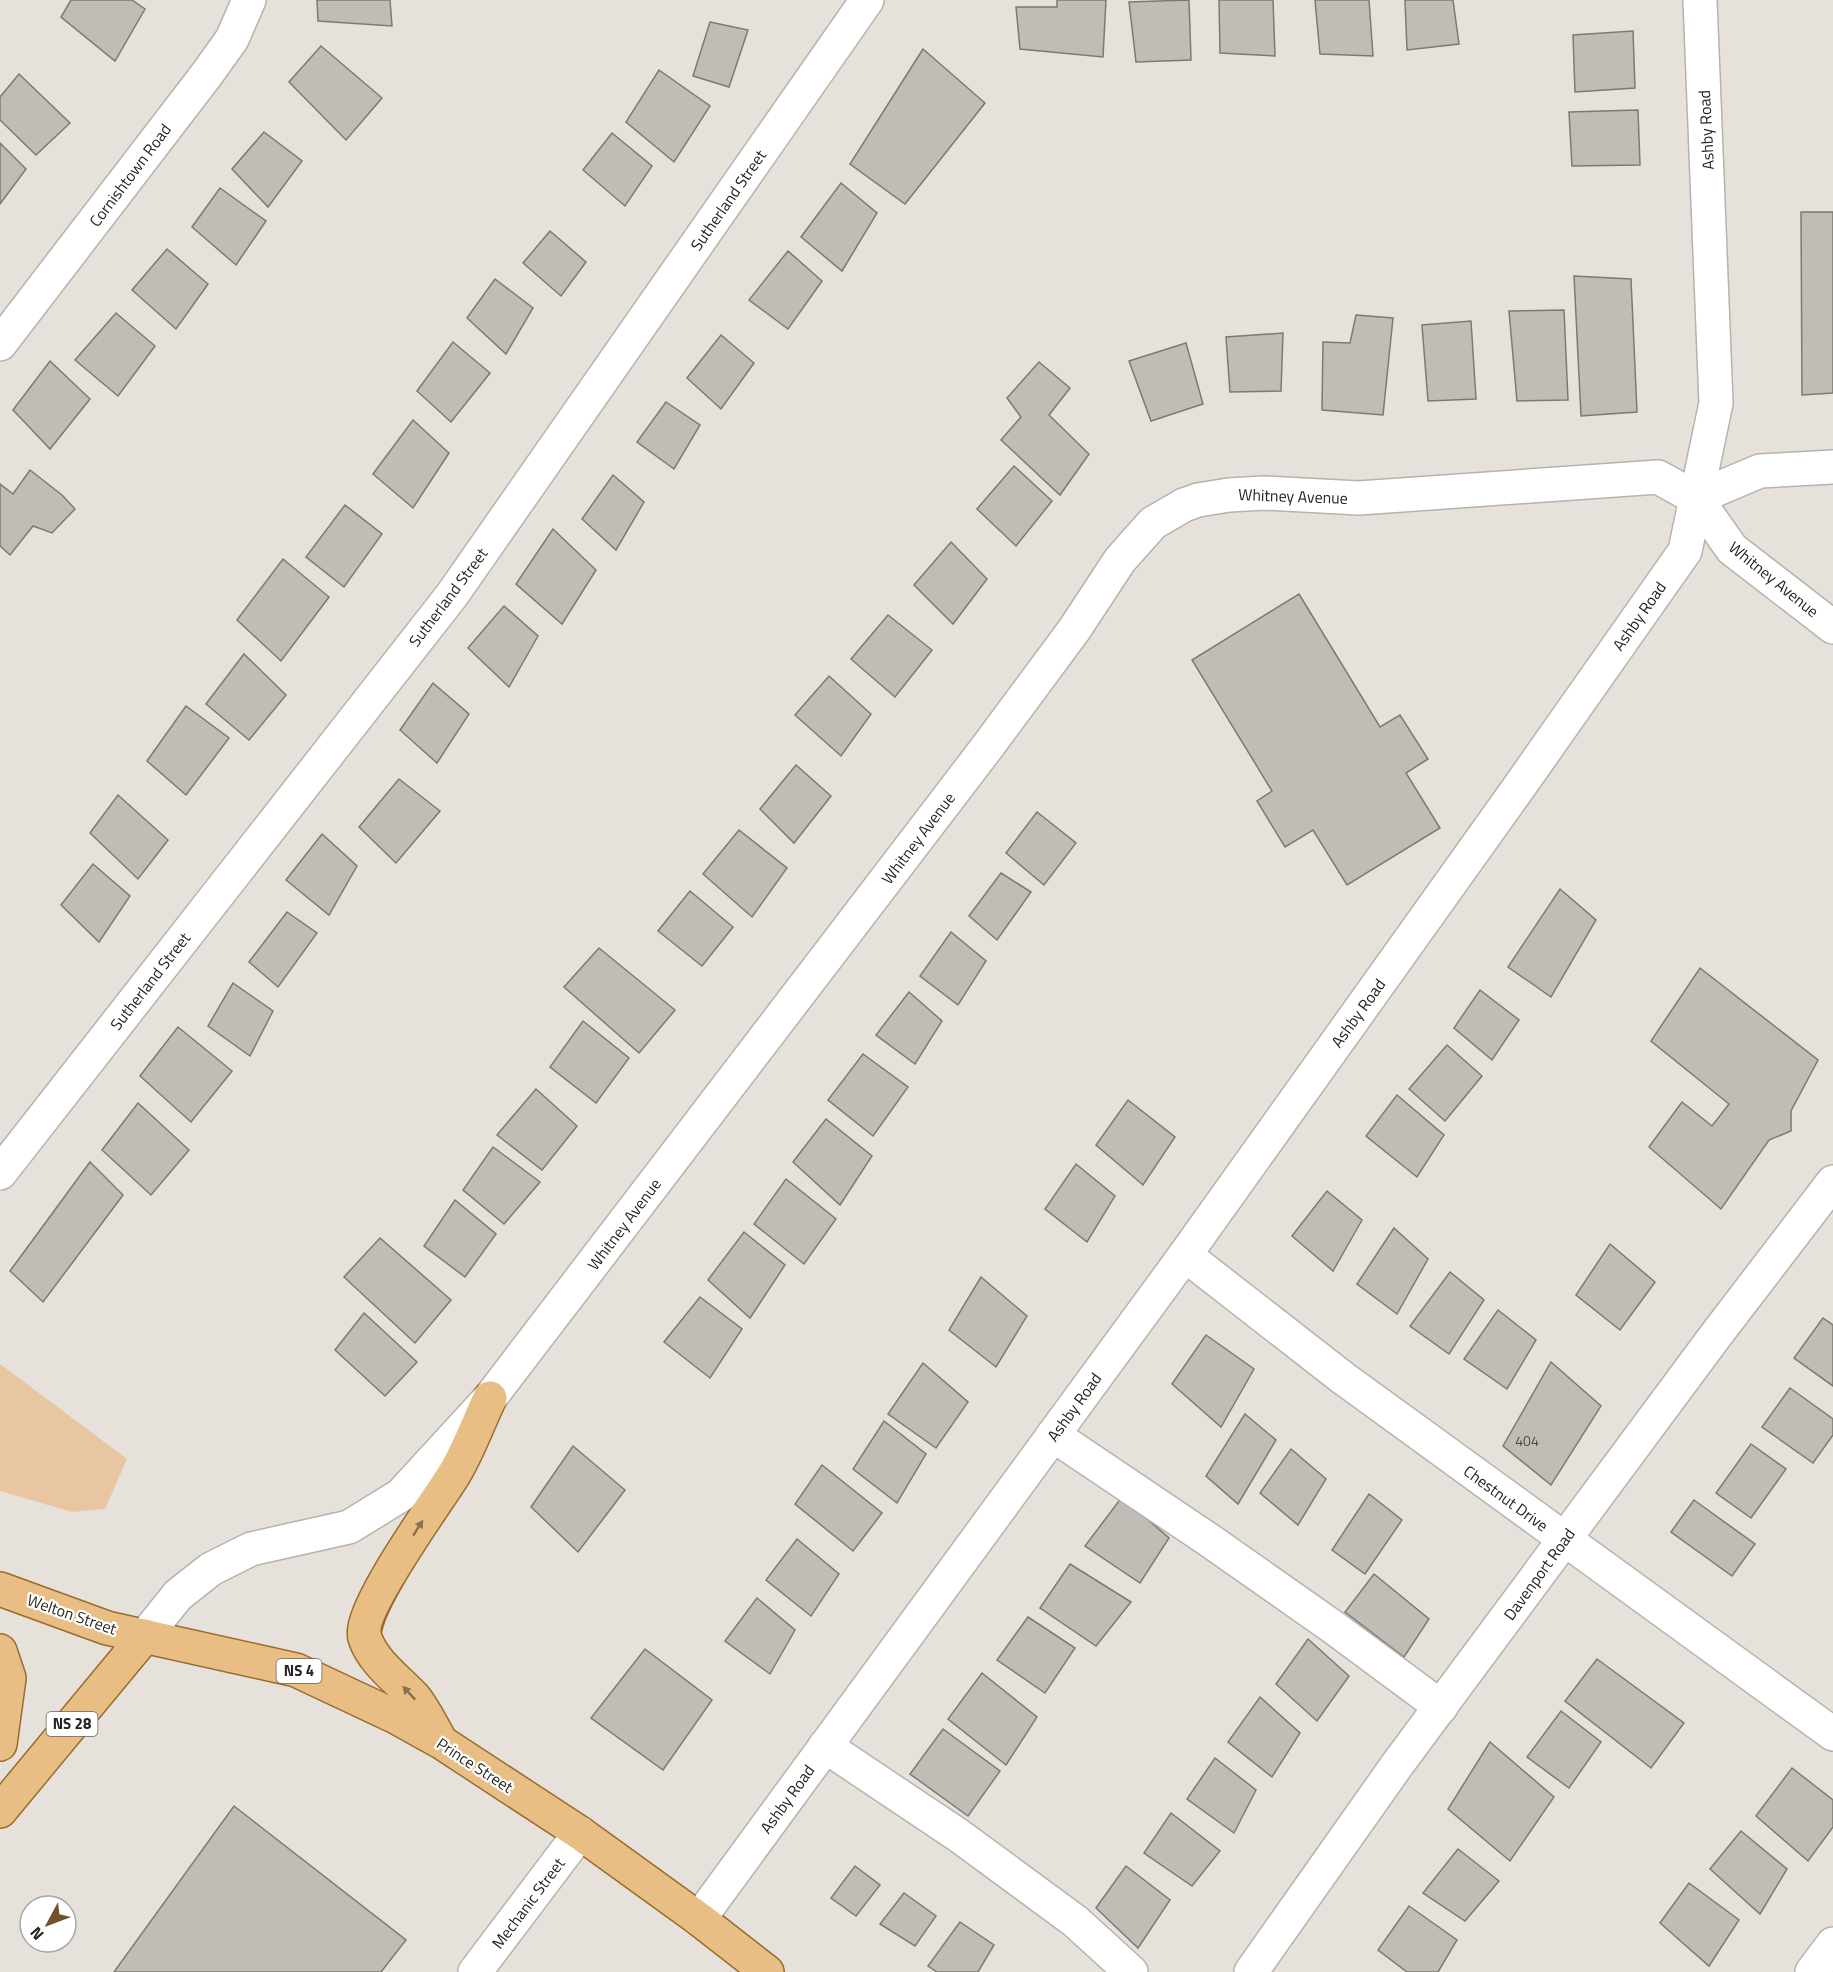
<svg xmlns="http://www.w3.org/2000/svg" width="1833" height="1972" font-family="'Titillium Web',sans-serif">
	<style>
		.green { fill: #e8c6a1 }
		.building { fill: #c2bcb6; stroke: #7e7973; stroke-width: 1.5 }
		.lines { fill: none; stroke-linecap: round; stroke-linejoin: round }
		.minor-casing { stroke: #b7b2ab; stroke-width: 36 }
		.major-casing { stroke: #9a6c2c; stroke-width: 36 }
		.minor { stroke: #fff; stroke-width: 33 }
		.major { stroke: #e8be84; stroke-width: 33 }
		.oneway { fill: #877152 }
		.labels { text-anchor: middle; stroke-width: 4.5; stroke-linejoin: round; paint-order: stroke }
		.number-label { font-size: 14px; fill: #4d4a46 }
		.shield { fill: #fff; stroke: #676664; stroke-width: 1.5 }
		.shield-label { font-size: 15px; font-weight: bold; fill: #262421 }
		.street-label { font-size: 16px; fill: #262421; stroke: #fff }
	</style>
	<rect width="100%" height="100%" fill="#e7e1db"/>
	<!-- green -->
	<path class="green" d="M 0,1364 L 127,1459 L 105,1509 L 72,1512 L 0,1491 Z"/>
	<!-- building -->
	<g class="building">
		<path d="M 71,0 L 132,0 L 145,9 L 115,61 L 61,17 Z"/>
		<path d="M 317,0 L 390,0 L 392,26 L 318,21 Z"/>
		<path d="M 1057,0 L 1106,0 L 1103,57 L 1020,49 L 1016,7 L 1057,7 Z"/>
		<path d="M 1189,0 L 1191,60 L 1136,62 L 1129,2 Z"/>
		<path d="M 1219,0 L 1273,0 L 1275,56 L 1220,53 Z"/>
		<path d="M 1315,0 L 1369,0 L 1373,56 L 1320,54 Z"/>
		<path d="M 1405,0 L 1453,0 L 1459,44 L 1407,50 Z"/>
		<path d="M 710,22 L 748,30 L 729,87 L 693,76 Z"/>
		<path d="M 1633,31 L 1635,88 L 1575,92 L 1573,35 Z"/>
		<path d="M 321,46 L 382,98 L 346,140 L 289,82 Z"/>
		<path d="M 923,49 L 985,103 L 905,204 L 850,164 Z"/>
		<path d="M 659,70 L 710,106 L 674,162 L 626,122 Z"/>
		<path d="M 19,74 L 70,123 L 36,155 L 0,120 L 0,97 Z"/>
		<path d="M 1638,110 L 1640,165 L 1572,166 L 1569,112 Z"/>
		<path d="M 264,132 L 302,161 L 268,207 L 232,169 Z"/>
		<path d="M 612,133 L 652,166 L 625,206 L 583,170 Z"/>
		<path d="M 0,143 L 26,169 L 0,204 Z"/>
		<path d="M 841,183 L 877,213 L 842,271 L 801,237 Z"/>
		<path d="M 220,188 L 266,221 L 236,265 L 192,227 Z"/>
		<path d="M 1801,212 L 1833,212 L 1833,393 L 1802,395 Z"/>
		<path d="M 550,231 L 586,262 L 561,296 L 523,263 Z"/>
		<path d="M 167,249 L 208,284 L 176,329 L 132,290 Z"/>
		<path d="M 788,251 L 822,281 L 788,329 L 749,300 Z"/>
		<path d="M 1574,276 L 1631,279 L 1637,412 L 1581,416 Z"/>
		<path d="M 495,279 L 533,308 L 506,354 L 467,318 Z"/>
		<path d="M 1564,310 L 1568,400 L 1517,401 L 1509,311 Z"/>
		<path d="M 116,313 L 155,346 L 118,396 L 75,360 Z"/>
		<path d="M 1356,315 L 1393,318 L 1383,415 L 1322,410 L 1323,342 L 1350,343 Z"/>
		<path d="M 1471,321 L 1476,399 L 1428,401 L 1422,325 Z"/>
		<path d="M 1283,333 L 1281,391 L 1230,392 L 1226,337 Z"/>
		<path d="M 721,335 L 754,363 L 721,409 L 687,378 Z"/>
		<path d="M 453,342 L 490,373 L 451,422 L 417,391 Z"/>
		<path d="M 1186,343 L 1203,404 L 1151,421 L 1129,361 Z"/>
		<path d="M 50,361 L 90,399 L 50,449 L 13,410 Z"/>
		<path d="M 1039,362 L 1070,388 L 1049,415 L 1089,454 L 1060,495 L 1001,440 L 1021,417 L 1007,398 Z"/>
		<path d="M 666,402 L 700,425 L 674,469 L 637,442 Z"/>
		<path d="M 413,420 L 449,453 L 413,508 L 373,474 Z"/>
		<path d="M 1014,466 L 1052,501 L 1016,546 L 977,509 Z"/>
		<path d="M 30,470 L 62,495 L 75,509 L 52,533 L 33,526 L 10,555 L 0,546 L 0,484 L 13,494 Z"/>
		<path d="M 613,475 L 644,502 L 616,550 L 582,519 Z"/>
		<path d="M 345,505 L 382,534 L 344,587 L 306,557 Z"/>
		<path d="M 553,529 L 596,570 L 562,624 L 516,584 Z"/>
		<path d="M 951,542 L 987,579 L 953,624 L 914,585 Z"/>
		<path d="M 283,559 L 329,597 L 281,661 L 237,620 Z"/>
		<path d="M 1299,594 L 1380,727 L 1400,715 L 1428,759 L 1406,773 L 1440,828 L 1347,885 L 1313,830 L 1285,847 L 1257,801 L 1272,791 L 1192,660 Z"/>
		<path d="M 504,606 L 538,636 L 509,687 L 468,648 Z"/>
		<path d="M 888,615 L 932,650 L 895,697 L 851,659 Z"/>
		<path d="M 244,654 L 286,695 L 249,740 L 206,704 Z"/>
		<path d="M 829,676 L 871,714 L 841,756 L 795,715 Z"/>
		<path d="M 433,683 L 469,714 L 437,763 L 400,730 Z"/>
		<path d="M 186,706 L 229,738 L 186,795 L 147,761 Z"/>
		<path d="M 796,765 L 831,796 L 794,843 L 760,809 Z"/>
		<path d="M 399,779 L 440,811 L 396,863 L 359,827 Z"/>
		<path d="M 118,795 L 168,840 L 138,879 L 90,833 Z"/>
		<path d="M 1037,812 L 1076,843 L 1044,885 L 1006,853 Z"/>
		<path d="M 739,830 L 787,868 L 752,917 L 703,874 Z"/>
		<path d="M 322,834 L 357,866 L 329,915 L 286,880 Z"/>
		<path d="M 93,864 L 130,896 L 99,942 L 61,905 Z"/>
		<path d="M 1001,873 L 1031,892 L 997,940 L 969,916 Z"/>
		<path d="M 1560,889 L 1596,920 L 1551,997 L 1508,967 Z"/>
		<path d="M 690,891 L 733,927 L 702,966 L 658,931 Z"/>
		<path d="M 287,912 L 317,933 L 278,987 L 249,962 Z"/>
		<path d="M 951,932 L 986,961 L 958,1005 L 920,976 Z"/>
		<path d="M 599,948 L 675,1010 L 639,1053 L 564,987 Z"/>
		<path d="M 1700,968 L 1818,1060 L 1791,1111 L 1791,1131 L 1769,1140 L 1721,1209 L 1649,1147 L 1682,1102 L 1712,1126 L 1729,1104 L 1651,1041 Z"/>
		<path d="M 233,983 L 273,1011 L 250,1056 L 208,1026 Z"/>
		<path d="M 1480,990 L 1519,1020 L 1492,1060 L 1454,1028 Z"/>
		<path d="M 909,992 L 942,1021 L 915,1064 L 876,1035 Z"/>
		<path d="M 583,1021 L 629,1058 L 596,1103 L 550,1067 Z"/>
		<path d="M 178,1027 L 232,1071 L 191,1122 L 140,1076 Z"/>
		<path d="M 1447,1045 L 1482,1076 L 1445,1121 L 1409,1089 Z"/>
		<path d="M 863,1054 L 908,1087 L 873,1136 L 828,1100 Z"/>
		<path d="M 536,1089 L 577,1126 L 542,1170 L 497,1135 Z"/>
		<path d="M 1397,1095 L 1444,1135 L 1417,1177 L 1366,1136 Z"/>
		<path d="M 1128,1100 L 1175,1137 L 1143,1185 L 1096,1145 Z"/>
		<path d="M 138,1103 L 189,1150 L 151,1195 L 102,1150 Z"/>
		<path d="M 826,1119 L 872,1156 L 840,1205 L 793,1162 Z"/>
		<path d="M 493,1147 L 540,1182 L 504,1224 L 463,1190 Z"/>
		<path d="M 90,1162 L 123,1195 L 43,1302 L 10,1271 Z"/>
		<path d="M 1076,1164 L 1115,1196 L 1087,1242 L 1045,1209 Z"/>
		<path d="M 786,1179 L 836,1219 L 804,1264 L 754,1224 Z"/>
		<path d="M 1327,1191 L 1362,1220 L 1333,1271 L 1292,1236 Z"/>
		<path d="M 455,1200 L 496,1234 L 465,1277 L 424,1246 Z"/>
		<path d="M 1394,1228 L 1428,1259 L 1397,1314 L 1357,1284 Z"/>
		<path d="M 744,1232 L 785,1265 L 750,1318 L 708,1280 Z"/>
		<path d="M 380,1238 L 451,1300 L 415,1343 L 344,1277 Z"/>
		<path d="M 1610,1244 L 1655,1282 L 1620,1330 L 1576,1295 Z"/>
		<path d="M 1450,1272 L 1484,1300 L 1449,1354 L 1410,1326 Z"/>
		<path d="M 981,1277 L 1027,1316 L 996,1367 L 949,1330 Z"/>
		<path d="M 700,1297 L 742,1329 L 710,1378 L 664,1342 Z"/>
		<path d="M 1498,1310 L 1536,1340 L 1507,1389 L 1464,1359 Z"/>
		<path d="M 364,1313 L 417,1362 L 385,1396 L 335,1350 Z"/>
		<path d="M 1823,1318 L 1833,1325 L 1833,1386 L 1794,1358 Z"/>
		<path d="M 1206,1335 L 1254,1369 L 1221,1427 L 1172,1384 Z"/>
		<path d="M 1551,1362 L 1601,1406 L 1551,1485 L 1503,1446 Z"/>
		<path d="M 923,1363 L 968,1402 L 936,1448 L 888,1414 Z"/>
		<path d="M 1790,1388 L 1833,1419 L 1833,1435 L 1813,1463 L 1762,1427 Z"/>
		<path d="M 1245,1414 L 1276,1440 L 1238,1504 L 1206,1476 Z"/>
		<path d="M 884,1421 L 926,1454 L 897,1503 L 853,1469 Z"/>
		<path d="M 1751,1444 L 1786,1469 L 1751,1518 L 1716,1493 Z"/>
		<path d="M 573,1446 L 625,1490 L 578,1552 L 531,1507 Z"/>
		<path d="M 1291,1449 L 1326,1479 L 1298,1525 L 1260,1493 Z"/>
		<path d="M 822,1465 L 882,1513 L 853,1551 L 795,1504 Z"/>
		<path d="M 1369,1494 L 1402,1520 L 1365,1574 L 1332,1550 Z"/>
		<path d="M 1122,1497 L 1169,1538 L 1140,1583 L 1085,1546 Z"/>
		<path d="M 1694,1500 L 1755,1544 L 1732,1576 L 1671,1532 Z"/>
		<path d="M 797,1539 L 839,1574 L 811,1616 L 766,1580 Z"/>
		<path d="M 1070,1564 L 1131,1602 L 1096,1646 L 1040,1608 Z"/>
		<path d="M 1374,1574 L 1429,1619 L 1404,1657 L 1345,1612 Z"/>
		<path d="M 757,1598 L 795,1630 L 770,1674 L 725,1641 Z"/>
		<path d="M 1028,1617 L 1075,1648 L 1045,1693 L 997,1660 Z"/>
		<path d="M 1308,1639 L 1349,1676 L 1317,1721 L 1276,1684 Z"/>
		<path d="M 645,1649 L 712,1700 L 663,1770 L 591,1718 Z"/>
		<path d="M 1597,1659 L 1684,1723 L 1651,1768 L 1565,1701 Z"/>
		<path d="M 982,1673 L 1037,1717 L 1006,1765 L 948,1719 Z"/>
		<path d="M 1260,1697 L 1300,1733 L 1272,1777 L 1228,1742 Z"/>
		<path d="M 1561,1711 L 1601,1742 L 1569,1788 L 1527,1757 Z"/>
		<path d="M 943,1729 L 1000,1771 L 968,1816 L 910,1774 Z"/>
		<path d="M 1490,1742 L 1554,1797 L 1510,1861 L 1448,1809 Z"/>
		<path d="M 1215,1758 L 1256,1790 L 1234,1833 L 1187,1799 Z"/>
		<path d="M 1792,1768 L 1833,1800 L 1833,1827 L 1808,1861 L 1756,1816 Z"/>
		<path d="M 234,1806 L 406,1940 L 381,1972 L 114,1972 Z"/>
		<path d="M 1171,1813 L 1220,1851 L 1192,1886 L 1144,1853 Z"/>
		<path d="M 1741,1831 L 1787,1869 L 1760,1914 L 1710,1869 Z"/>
		<path d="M 1458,1849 L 1499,1881 L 1465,1921 L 1423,1893 Z"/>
		<path d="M 855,1866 L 880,1885 L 856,1916 L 831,1898 Z"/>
		<path d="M 1126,1866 L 1170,1900 L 1138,1948 L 1096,1908 Z"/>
		<path d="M 1689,1883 L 1739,1920 L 1709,1966 L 1660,1923 Z"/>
		<path d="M 904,1893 L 936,1916 L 915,1946 L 880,1924 Z"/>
		<path d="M 1409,1906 L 1457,1940 L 1438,1972 L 1407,1972 L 1378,1950 Z"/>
		<path d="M 960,1922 L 994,1945 L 978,1972 L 937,1972 L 928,1966 Z"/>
	</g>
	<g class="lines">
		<!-- minor casing -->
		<g class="minor-casing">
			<g id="minor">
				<path d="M 0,344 L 207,74 L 232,39 L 249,0"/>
				<path d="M 1696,498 L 1760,471 L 1833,467"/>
				<path d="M 0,1173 L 452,595 L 867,0"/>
				<path d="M 1185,1255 L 1343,1378 L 1833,1734"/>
				<path d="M 1053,1435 L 1209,1540 L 1333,1627 L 1441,1707"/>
				<path d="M 145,1636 L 178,1595 L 211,1569 L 251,1549 L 349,1527 L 401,1495 L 490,1398 L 985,750 L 1074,630 L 1120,560 L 1153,523 L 1184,505 L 1198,500 L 1229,495 L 1264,493 L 1359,498 L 1658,477 L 1696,498 L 1732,549 L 1833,627"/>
				<path d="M 825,1746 L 958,1835 L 1075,1921 L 1131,1972"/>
				<path d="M 699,1919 L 1185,1255 L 1517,790 L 1685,551 L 1716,403 L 1700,0"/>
				<path d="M 475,1972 L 580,1833"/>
				<path d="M 1251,1972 L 1397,1765 L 1716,1335 L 1833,1182"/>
				<path d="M 1812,1972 L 1833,1944"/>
			</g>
		</g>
		<!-- major casing -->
		<g class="major-casing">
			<g id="major">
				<path d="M 0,1589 L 107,1628 L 296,1670 L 396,1717 L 441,1742 L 580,1833 L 699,1919 L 767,1972"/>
				<path d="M 0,1651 L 9,1678 L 0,1744"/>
				<path d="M 440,1740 C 432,1726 424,1709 414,1697 C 397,1679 373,1662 365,1638 C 356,1612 437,1502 453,1476 C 468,1452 478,1423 490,1398"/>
				<path d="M 0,1811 L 145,1636"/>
			</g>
		</g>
		<!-- minor -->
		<use href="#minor" class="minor"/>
		<!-- major -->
		<use href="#major" class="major"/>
	</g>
	<!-- one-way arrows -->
	<defs><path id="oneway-solid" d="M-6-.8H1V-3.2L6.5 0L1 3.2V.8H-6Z" transform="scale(1.5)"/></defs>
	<g class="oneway">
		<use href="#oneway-solid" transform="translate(418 1528) rotate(-58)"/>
		<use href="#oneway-solid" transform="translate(409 1693) rotate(-133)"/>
	</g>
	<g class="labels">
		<!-- number labels -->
		<g class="number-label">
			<text x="1527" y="1446">404</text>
		</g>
		<!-- shield labels -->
		<g class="shield">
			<rect x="276.5" y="1659" width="45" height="24" rx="4.5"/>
			<rect x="46.5" y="1712" width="51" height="24" rx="4.5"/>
		</g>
		<g class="shield-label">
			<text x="299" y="1676">NS 4</text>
			<text x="72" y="1729">NS 28</text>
		</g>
		<!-- street labels -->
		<g class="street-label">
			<text transform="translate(1706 130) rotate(-93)" y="6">Ashby Road</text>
			<text transform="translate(130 175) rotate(-53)" y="6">Cornishtown Road</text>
			<text transform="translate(728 200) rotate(-55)" y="6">Sutherland Street</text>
			<text transform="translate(1293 496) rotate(2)" y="6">Whitney Avenue</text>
			<text transform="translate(1774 579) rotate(39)" y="6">Whitney Avenue</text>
			<text transform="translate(448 597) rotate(-53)" y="6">Sutherland Street</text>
			<text transform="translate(1639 616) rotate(-55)" y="6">Ashby Road</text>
			<text transform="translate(918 838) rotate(-53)" y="6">Whitney Avenue</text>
			<text transform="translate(150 981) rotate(-52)" y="6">Sutherland Street</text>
			<text transform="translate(1358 1013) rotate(-54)" y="6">Ashby Road</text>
			<text transform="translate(624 1224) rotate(-53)" y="6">Whitney Avenue</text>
			<text transform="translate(1074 1407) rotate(-54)" y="6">Ashby Road</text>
			<text transform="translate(1506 1498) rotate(36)" y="6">Chestnut Drive</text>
			<text transform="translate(1539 1574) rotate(-54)" y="6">Davenport Road</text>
			<text transform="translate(72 1614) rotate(19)" y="6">Welton Street</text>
			<text transform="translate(475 1765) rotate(33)" y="6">Prince Street</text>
			<text transform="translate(787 1799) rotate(-54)" y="6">Ashby Road</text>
			<text transform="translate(528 1903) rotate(-53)" y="6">Mechanic Street</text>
		</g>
	</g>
	<!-- north arrow -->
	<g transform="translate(48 1924) rotate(229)"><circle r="28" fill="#ffffff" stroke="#a8a7a6" stroke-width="1.5"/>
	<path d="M0-4.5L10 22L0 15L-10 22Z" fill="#735229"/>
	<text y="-9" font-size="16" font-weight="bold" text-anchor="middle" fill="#262421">N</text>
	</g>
</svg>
